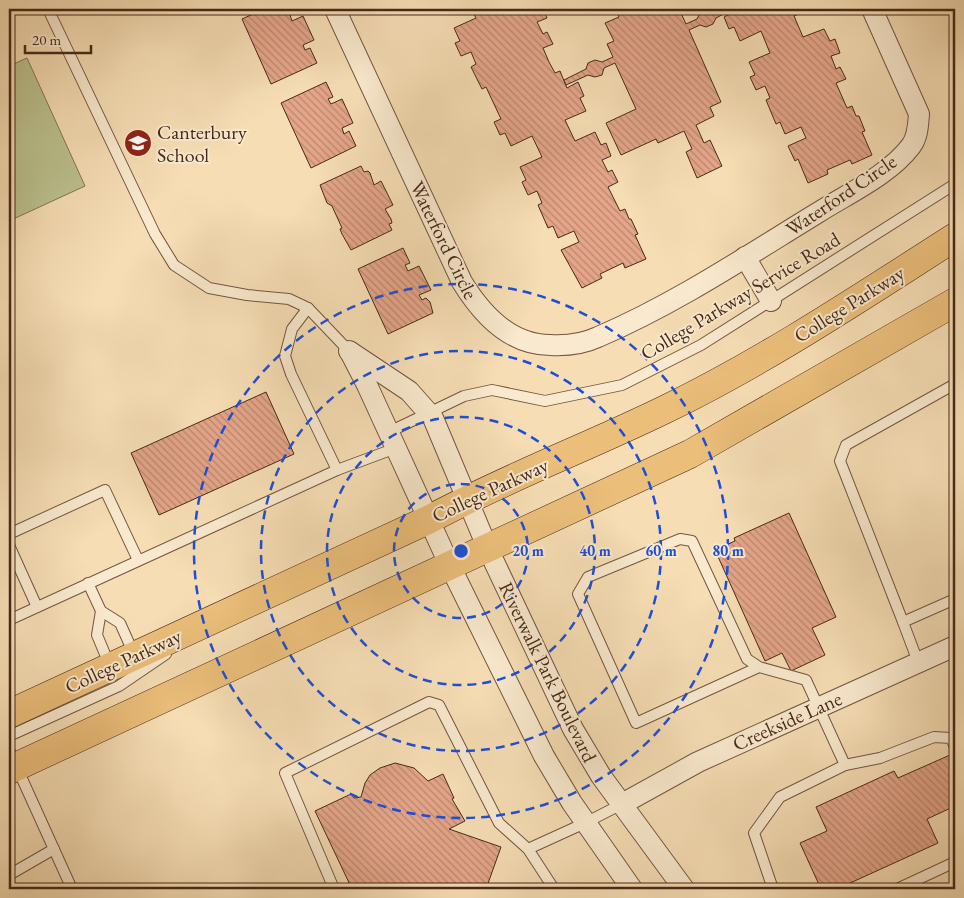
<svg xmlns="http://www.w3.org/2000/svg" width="964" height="898" font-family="'EB Garamond',serif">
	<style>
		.pitch { fill: #bbc18e; stroke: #817554 }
		.building { fill: url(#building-back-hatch); stroke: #472919 }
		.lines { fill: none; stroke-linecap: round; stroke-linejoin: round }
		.lane-casing { stroke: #735640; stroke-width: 12 }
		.street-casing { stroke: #735640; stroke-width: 22 }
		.primary-casing { stroke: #472919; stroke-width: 29 }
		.lane { stroke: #f9e9ce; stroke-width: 10 }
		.street { stroke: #f9e9ce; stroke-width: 20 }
		.primary { stroke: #ebbe7a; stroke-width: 28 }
		.ring { fill: none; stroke: #1d4ed8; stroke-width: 2.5; stroke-dasharray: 9 6 }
		.labels { text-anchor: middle; stroke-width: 4; stroke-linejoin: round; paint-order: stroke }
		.poi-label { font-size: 20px; fill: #472919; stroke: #f9e9ce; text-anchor: start }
		.street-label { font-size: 20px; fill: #472919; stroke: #f9e9ce }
		.centre { fill: #1d4ed8; stroke: #f9e9ce; stroke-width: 2.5 }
		.ring-label { font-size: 15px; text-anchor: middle; font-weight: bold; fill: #1d4ed8; stroke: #f9e9ce; stroke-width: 4; stroke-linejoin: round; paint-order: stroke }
	</style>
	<defs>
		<pattern id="building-back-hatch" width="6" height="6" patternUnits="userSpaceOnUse" patternTransform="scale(1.25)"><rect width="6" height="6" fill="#e4a589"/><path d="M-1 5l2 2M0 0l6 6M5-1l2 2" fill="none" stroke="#bb866f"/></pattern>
	</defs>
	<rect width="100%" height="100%" fill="#f6ddb4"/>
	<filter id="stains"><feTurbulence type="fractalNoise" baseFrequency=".004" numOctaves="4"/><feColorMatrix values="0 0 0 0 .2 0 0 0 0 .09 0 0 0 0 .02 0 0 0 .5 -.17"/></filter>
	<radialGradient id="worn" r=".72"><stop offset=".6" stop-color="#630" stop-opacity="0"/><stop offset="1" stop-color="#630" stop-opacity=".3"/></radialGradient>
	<!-- pitch -->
	<path class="pitch" d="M 27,58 L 85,186 L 9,221 L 9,66 Z"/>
	<!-- building -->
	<g class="building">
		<path d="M 264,9 L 292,9 L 294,13 L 290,15 L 292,21 L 303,16 L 314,40 L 303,45 L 305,50 L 310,48 L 317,63 L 271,84 L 242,19 Z"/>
		<path d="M 471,9 L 543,9 L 547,18 L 537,22 L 543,34 L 547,32 L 553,44 L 543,48 L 549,62 L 555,73 L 560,71 L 567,88 L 578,82 L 584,96 L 580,98 L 586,111 L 565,120 L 575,141 L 595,132 L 601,145 L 606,143 L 611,156 L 602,160 L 608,172 L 612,170 L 618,182 L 608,187 L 620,211 L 625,209 L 629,219 L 631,219 L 638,234 L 635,235 L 646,259 L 625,268 L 623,263 L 600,274 L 602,278 L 582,288 L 561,250 L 579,242 L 574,231 L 558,238 L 553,226 L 548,228 L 538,205 L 542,203 L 537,191 L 528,195 L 522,182 L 526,180 L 520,167 L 542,157 L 532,136 L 511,146 L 505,133 L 500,135 L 494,122 L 501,119 L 486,87 L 482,89 L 471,67 L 476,64 L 471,52 L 461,56 L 455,43 L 460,41 L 454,28 L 476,18 Z"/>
		<path d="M 616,9 L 671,9 L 674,14 L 680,11 L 686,24 L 697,19 L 700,13 L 707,10 L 713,12 L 728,9 L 729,11 L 716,18 L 713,24 L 706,27 L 700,25 L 689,30 L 721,102 L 710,107 L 714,116 L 696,125 L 704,143 L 710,140 L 722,166 L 697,178 L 686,152 L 692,149 L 684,131 L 658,143 L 656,139 L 621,155 L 606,123 L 636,109 L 615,63 L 604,68 L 602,75 L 595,77 L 588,75 L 566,85 L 564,80 L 586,69 L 588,63 L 595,60 L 602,62 L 613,57 L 607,44 L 614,41 L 605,23 L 619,17 Z"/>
		<path d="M 728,9 L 810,9 L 794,16 L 803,37 L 824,29 L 830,41 L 835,39 L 840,53 L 831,56 L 836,69 L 840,67 L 846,79 L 836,83 L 847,108 L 852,106 L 856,116 L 859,116 L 865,131 L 862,132 L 872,155 L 852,164 L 850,160 L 827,170 L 828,174 L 808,183 L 798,159 L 795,161 L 788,146 L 806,138 L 801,127 L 785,134 L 780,122 L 776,124 L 766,100 L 770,98 L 765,86 L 756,90 L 750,77 L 755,75 L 749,62 L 770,53 L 761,31 L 740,41 L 734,27 L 729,29 L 724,17 L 730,14 Z"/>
		<path d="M 326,82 L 333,97 L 328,99 L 331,104 L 342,99 L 353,123 L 342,128 L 344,134 L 349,131 L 356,146 L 311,168 L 281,103 Z"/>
		<path d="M 361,166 L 364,172 L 368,171 L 370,173 L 374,185 L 381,181 L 393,205 L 385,209 L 391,219 L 392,223 L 389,224 L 392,230 L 351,250 L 342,234 L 340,229 L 342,228 L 332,206 L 327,203 L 320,185 Z"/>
		<path d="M 403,248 L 410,263 L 405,265 L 408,271 L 419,266 L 431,290 L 419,295 L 422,300 L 426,298 L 430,302 L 433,313 L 388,334 L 358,269 Z"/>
		<path d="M 266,392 L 294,454 L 159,515 L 131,453 Z"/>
		<path d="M 789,513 L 836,617 L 812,628 L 825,655 L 791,671 L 782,653 L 765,661 L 715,550 L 735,541 L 734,538 Z"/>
		<path d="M 950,755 L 955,767 L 955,806 L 927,819 L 938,843 L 837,889 L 821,889 L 800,843 L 827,831 L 816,807 L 894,771 L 898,778 Z"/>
		<path d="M 395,763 L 414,768 L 428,781 L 443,774 L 454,798 L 452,799 L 465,821 L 449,829 L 501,847 L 486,889 L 352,889 L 315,811 L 351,794 L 354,798 L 361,797 L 365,783 L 370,775 L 380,768 Z"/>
	</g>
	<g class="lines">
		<!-- lane casing -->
		<g class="lane-casing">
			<g id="lane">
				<path d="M 48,9 L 155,234 L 174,265 L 209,288 L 247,295 L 289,299 L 308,308 L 349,351"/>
				<path d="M 389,432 L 464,396 L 492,390 L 545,401 L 622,385 L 701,345 L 955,184"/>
				<path d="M 337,470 L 396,448"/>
				<path d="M 9,534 L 105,490 L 138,560"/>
				<path d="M 9,545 L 37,607"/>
				<path d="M 88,583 L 101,611 L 120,623 L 134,654"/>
				<path d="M 101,611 L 97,635 L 110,666"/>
				<path d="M 9,620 L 337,470 L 291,374 L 285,356 L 292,329 L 308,308"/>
				<path d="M 903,622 L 840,461 L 846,445 L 955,384"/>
				<path d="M 918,662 L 903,622 L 955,599"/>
				<path d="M 759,667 L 636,723 L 578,594 L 588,577 L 680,539 L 692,541 L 747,659 L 759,667 L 806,680 L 845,765 L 780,797 L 754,833 L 773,889"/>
				<path d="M 9,736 L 119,686 L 166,654"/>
				<path d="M 9,750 L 72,889"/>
				<path d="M 845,765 L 880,758 L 934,737 L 951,738 L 955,747"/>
				<path d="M 528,849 L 585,823 L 622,804"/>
				<path d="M 9,875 L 54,849"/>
				<path d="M 334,889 L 285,773 L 429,702 L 439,705 L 499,823 L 528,849 L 554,889"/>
				<path d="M 897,889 L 955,862"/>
			</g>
		</g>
		<!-- street casing -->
		<g class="street-casing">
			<g id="street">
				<path d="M 335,9 L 462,282 C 481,313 510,345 550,345 C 567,346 583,344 598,337 C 675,304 747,256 819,212 C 849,193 889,175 911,146 C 918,137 918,125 919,114 L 872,9"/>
				<path d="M 745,257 L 771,301"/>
				<path d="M 349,351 L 409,391 L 433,418 L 488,549 L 573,729 L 601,776 L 684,889"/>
				<path d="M 350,352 L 367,385 L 450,566 L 544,756 L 572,803 L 632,889"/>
				<path d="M 622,804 L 698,762 L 955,646"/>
			</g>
		</g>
		<!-- primary casing -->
		<g class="primary-casing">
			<g id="primary">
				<path d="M 9,714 L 430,519 C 506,478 588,447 666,409 C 767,360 861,297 955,237"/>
				<path d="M 9,770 L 690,454 L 955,302"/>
			</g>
		</g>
		<!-- lane -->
		<use href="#lane" class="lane"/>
		<!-- street -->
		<use href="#street" class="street"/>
		<!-- primary -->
		<use href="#primary" class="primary"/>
	</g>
	<!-- distance rings -->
	<g class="ring">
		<circle cx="461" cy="551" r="67"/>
		<circle cx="461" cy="551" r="134"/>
		<circle cx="461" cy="551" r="200"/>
		<circle cx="461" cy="551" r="267"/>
	</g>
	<!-- icons -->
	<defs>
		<g id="school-disc" transform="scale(1.4375)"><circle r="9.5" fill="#8f2418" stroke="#f9e9ce"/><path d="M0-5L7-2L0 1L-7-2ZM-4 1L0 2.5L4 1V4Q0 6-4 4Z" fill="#fff"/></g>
	</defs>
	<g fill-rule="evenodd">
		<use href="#school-disc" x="138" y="143"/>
	</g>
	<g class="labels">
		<!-- poi labels -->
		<g class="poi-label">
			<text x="157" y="139">Canterbury<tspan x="157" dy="23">School</tspan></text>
		</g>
		<!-- street labels -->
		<g class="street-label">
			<text transform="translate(841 195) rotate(-34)" y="7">Waterford Circle</text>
			<text transform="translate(444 240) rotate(64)" y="7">Waterford Circle</text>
			<text transform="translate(740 296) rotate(-31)" y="7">College Parkway Service Road</text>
			<text transform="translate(849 304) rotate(-32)" y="7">College Parkway</text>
			<text transform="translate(490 490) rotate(-25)" y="7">College Parkway</text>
			<text transform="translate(123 661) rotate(-25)" y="7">College Parkway</text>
			<text transform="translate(548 672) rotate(64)" y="7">Riverwalk Park Boulevard</text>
			<text transform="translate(787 721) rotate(-24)" y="7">Creekside Lane</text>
		</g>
	</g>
	<circle cx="461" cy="551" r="8" class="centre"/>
	<g class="ring-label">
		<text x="528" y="556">20 m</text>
		<text x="595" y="556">40 m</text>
		<text x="661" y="556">60 m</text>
		<text x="728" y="556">80 m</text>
	</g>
	<!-- margin -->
	<rect width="964" height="898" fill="none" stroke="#f6ddb4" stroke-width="30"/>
	<rect x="10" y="10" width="944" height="878" fill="none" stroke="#472919" stroke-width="2.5"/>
	<rect x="15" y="15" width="934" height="868" fill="none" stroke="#472919"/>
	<!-- scale -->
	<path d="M25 45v8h66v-8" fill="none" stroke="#472919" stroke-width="2.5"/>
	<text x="32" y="45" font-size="15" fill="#472919" stroke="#f9e9ce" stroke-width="4" paint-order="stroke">20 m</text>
	<rect width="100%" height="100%" filter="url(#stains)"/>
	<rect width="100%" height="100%" fill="url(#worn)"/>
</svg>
